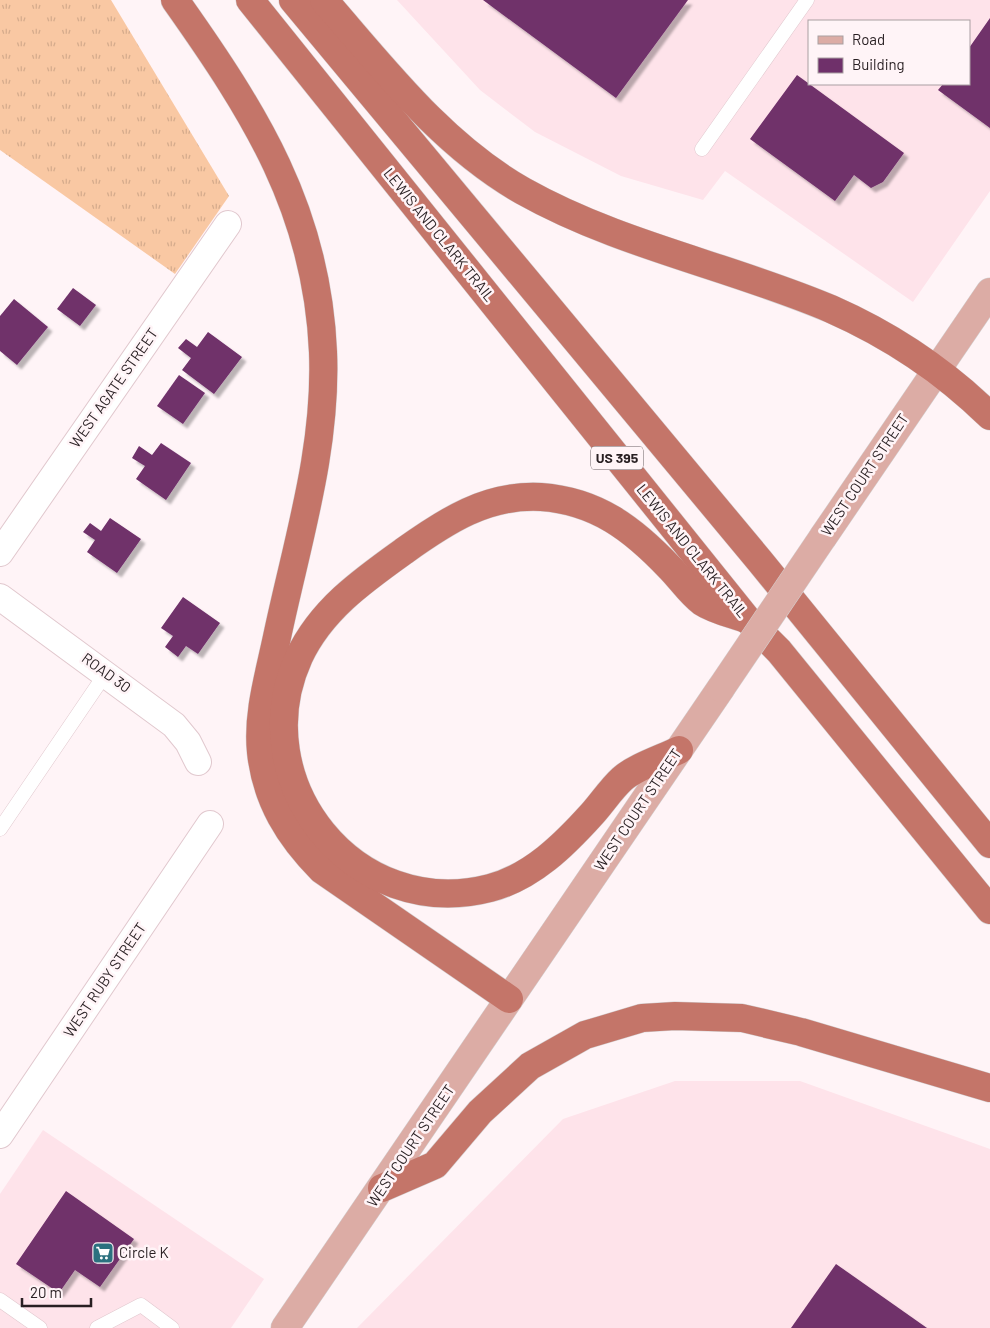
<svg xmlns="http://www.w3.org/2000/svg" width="990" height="1328" font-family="Barlow,sans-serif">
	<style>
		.built { fill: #fee3ea; fill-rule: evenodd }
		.grass { fill: url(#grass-tufts) }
		.building { fill: #6f306a; filter: url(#shadow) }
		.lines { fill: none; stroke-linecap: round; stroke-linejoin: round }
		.lane-casing { stroke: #e1c8ce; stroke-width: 15 }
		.street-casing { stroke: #e1c8ce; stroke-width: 28 }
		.primary-casing { stroke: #d4d2d3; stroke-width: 29 }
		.highway-casing { stroke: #d4d2d3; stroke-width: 29 }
		.lane { stroke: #fff; stroke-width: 14 }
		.street { stroke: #fff; stroke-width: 26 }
		.primary { stroke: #dcaca5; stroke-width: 28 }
		.highway { stroke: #c47569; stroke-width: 28 }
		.primary-bridge-casing { stroke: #d4d2d3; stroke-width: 29; stroke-linecap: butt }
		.primary-bridge { stroke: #dcaca5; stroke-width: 28 }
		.labels { text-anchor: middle; stroke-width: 5; stroke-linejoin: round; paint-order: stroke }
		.shield { fill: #fff4f7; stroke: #685f62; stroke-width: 1 }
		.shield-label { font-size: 14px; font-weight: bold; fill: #281f22 }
		.street-label { font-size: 15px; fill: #281f22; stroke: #fff4f7 }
		.poi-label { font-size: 15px; fill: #281f22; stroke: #fff4f7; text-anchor: start }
	</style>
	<defs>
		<pattern id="grass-tufts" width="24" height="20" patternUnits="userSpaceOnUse" patternTransform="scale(1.25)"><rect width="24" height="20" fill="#f9c8a3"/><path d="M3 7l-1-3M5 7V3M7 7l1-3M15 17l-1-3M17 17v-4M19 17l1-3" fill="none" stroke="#d5ab8c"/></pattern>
		<filter id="shadow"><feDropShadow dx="4.5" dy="4.5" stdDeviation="1" flood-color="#0004"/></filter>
	</defs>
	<rect width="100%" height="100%" fill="#fff4f7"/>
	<!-- built -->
	<g class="built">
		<path d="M 397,0 L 990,0 L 990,191 L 913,302 L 725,171 L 703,200 L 621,176 L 535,132 L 480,90 ZM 809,21 L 969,21 L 969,84 L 809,84 Z"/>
		<path d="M 675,1081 L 800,1081 L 990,1149 L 990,1328 L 357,1328 L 563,1119 Z"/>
		<path d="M 43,1130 L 264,1279 L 231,1328 L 0,1328 L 0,1194 Z"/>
	</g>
	<!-- grass -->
	<path class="grass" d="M 0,0 L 111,0 L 229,196 L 175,274 L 0,150 Z"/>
	<!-- building -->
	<g class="building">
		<path d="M 483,0 L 688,0 L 616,98 Z"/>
		<path d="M 990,18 L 990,128 L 938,90 L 943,84 L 969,84 L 969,48 Z"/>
		<path d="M 797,75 L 904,153 L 883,182 L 871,188 L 854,175 L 835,201 L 750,139 Z"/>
		<path d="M 73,288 L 96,305 L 80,326 L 57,309 Z"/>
		<path d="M 14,299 L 48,327 L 17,365 L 0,351 L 0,316 Z"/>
		<path d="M 208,332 L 242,357 L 214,394 L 182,370 L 191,358 L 178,348 L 186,339 L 197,347 Z"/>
		<path d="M 179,375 L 205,393 L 183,424 L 157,406 Z"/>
		<path d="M 161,443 L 191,463 L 166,500 L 136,479 L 145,466 L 132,458 L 139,446 L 152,455 Z"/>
		<path d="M 110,518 L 141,539 L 117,573 L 87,552 L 95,540 L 83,532 L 90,523 L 101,531 Z"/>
		<path d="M 183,597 L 220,623 L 198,654 L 186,646 L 178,657 L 165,647 L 173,636 L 161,628 Z"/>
		<path d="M 66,1191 L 134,1239 L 100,1287 L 75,1270 L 59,1293 L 16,1264 Z"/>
		<path d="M 836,1264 L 927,1328 L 791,1328 Z"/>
	</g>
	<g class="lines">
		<!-- lane casing -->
		<g class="lane-casing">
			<g id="lane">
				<path d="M 702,149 L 807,0"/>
				<path d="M 0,829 L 106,673"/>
				<path d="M 0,1300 L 40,1328"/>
				<path d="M 97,1328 L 141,1305 L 172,1328"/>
			</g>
		</g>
		<!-- street casing -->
		<g class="street-casing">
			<g id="street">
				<path d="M 0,553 L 228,224"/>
				<path d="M 0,597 L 174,725 L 188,742 L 198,762"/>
				<path d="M 0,1135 L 210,824"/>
			</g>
		</g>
		<!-- primary casing -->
		<g class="primary-casing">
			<g id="primary">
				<path d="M 823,537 L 990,292"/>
				<path d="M 285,1328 L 721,688"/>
			</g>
		</g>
		<!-- highway casing -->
		<g class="highway-casing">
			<g id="highway">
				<path d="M 175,0 C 255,113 317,210 323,352 C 327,450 297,542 277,637 C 269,675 257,714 261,752 C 266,800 289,837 322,870 L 509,999"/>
				<path d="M 250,0 L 747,619 L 779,651 L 990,910"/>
				<path d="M 293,0 L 759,560 L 990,844"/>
				<path d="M 324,0 C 384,69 442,145 523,191 C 619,245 730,266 831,309 C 890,335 944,371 990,416"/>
				<path d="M 679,750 C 663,758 635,767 622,779 C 611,789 602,803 592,814 C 564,845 532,877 490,888 C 355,923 242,782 299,657 C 321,610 362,581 404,551 C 446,521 487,494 541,497 C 597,501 633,529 670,568 C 680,578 690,593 702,602 C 714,610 732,614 746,619"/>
				<path d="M 382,1188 L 435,1165 L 480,1112 L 530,1066 L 585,1035 L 642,1018 L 675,1016 L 742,1018 L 801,1032 L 990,1088"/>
			</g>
		</g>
		<!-- lane -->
		<use href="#lane" class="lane"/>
		<!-- street -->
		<use href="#street" class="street"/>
		<!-- primary -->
		<use href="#primary" class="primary"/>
		<!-- highway -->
		<use href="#highway" class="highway"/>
		<!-- primary-bridge casing -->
		<g class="primary-bridge-casing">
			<path id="primary-bridge" d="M 721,688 L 823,537"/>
		</g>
		<!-- primary-bridge -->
		<use href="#primary-bridge" class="primary-bridge"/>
	</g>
	<!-- icons -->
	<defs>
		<g id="supermarket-square" transform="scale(1.125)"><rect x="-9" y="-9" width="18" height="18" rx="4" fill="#2b717f" stroke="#fff4f7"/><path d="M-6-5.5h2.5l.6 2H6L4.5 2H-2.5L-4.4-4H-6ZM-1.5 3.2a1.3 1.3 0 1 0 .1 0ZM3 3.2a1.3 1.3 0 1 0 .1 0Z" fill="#fff"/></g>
	</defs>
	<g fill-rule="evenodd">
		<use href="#supermarket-square" x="103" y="1253"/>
	</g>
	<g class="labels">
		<!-- shield labels -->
		<rect class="shield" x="591" y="446.5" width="52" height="23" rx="4"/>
		<g class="shield-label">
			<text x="617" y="463">US 395</text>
		</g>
		<!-- street labels -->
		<g class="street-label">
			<text transform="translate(439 235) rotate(51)" y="5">LEWIS AND CLARK TRAIL</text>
			<text transform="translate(114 388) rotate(-55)" y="5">WEST AGATE STREET</text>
			<text transform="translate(865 475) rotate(-56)" y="5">WEST COURT STREET</text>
			<text transform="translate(692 551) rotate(51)" y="5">LEWIS AND CLARK TRAIL</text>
			<text transform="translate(106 673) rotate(36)" y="5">ROAD 30</text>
			<text transform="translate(638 810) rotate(-56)" y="5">WEST COURT STREET</text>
			<text transform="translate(105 980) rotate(-56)" y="5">WEST RUBY STREET</text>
			<text transform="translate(411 1146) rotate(-56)" y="5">WEST COURT STREET</text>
		</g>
		<!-- poi labels -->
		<g class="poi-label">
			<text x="119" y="1258">Circle K</text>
		</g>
	</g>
	<!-- legend -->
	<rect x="808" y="20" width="162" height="65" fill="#fff4f7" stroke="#a99fa2"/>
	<rect x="818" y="36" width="25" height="8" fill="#dcaca5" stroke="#a99fa2"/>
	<text x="852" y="45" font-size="15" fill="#281f22">Road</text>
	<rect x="818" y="58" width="25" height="15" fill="#6f306a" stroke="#a99fa2"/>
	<text x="852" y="70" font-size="15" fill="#281f22">Building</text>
	<!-- scale -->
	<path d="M22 1298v8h69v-8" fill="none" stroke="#281f22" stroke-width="2.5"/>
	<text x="30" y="1298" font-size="15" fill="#281f22" stroke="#fff4f7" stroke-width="4" paint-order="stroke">20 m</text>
</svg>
